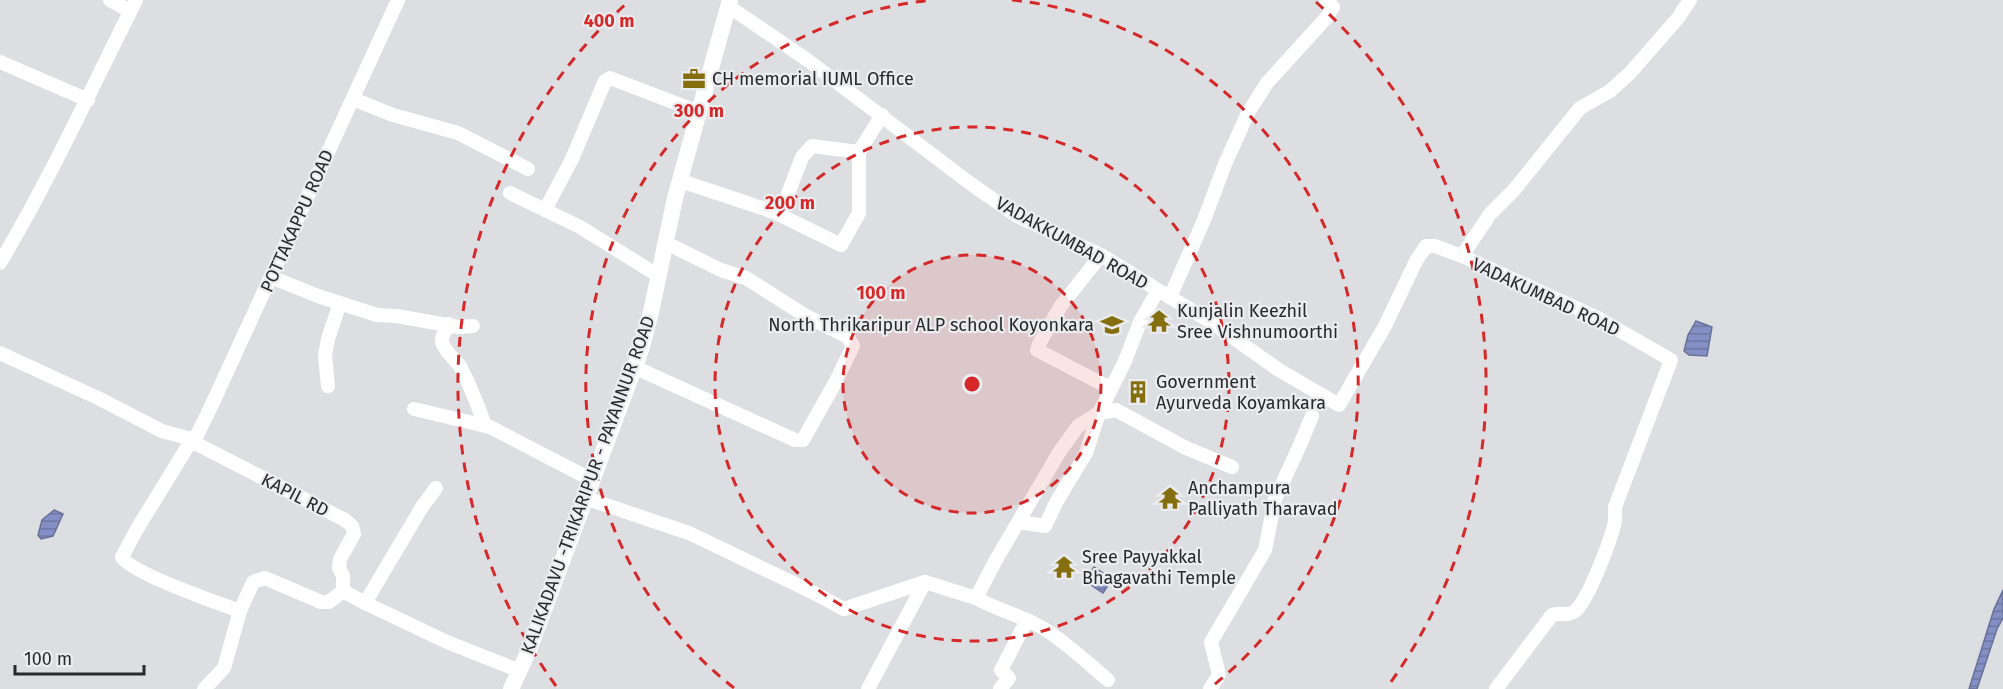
<svg xmlns="http://www.w3.org/2000/svg" width="2003" height="689" font-family="'Fira Sans',sans-serif">
	<style>
		.water { fill: url(#water-rules); stroke: #697196; stroke-width: 1.5 }
		.lines { fill: none; stroke-linecap: round; stroke-linejoin: round }
		.minor { stroke: #fff; stroke-width: 14 }
		.major { stroke: #fff; stroke-width: 16 }
		.ring { fill: none; stroke: #d62828; stroke-width: 3; stroke-dasharray: 10 8 }
		.labels { text-anchor: middle; stroke-width: 4.5; stroke-linejoin: round; paint-order: stroke }
		.poi-label { font-size: 18px; fill: #29292a; stroke: #ebecef; text-anchor: start }
		.street-label { font-size: 18px; fill: #29292a; stroke: #ebecef }
		.centre { fill: #d62828; stroke: #ebecef; stroke-width: 3 }
		.ring-label { font-size: 18px; text-anchor: middle; font-weight: bold; fill: #d62828; stroke: #ebecef; stroke-width: 4.5; stroke-linejoin: round; paint-order: stroke }
	</style>
	<defs>
		<pattern id="water-rules" width="6" height="5" patternUnits="userSpaceOnUse" patternTransform="scale(1.5)"><rect width="6" height="5" fill="#8490c5"/><path d="M0 2.5h6" fill="none" stroke="#6c76a0"/></pattern>
	</defs>
	<rect width="100%" height="100%" fill="#dddee2"/>
	<!-- water -->
	<g class="water">
		<path d="M 1696,321 L 1712,327 L 1707,356 L 1689,355 L 1684,351 L 1688,335 Z"/>
		<path d="M 54,510 L 63,514 L 53,536 L 41,539 L 38,535 L 42,520 Z"/>
		<path d="M 1094,567 L 1112,579 L 1103,593 L 1085,581 Z"/>
		<path d="M 2003,590 L 2003,618 L 1997,629 L 1977,689 L 1969,689 L 1994,609 Z"/>
	</g>
	<g class="lines">
		<!-- minor -->
		<g class="minor">
			<path d="M 110,0 L 130,11"/>
			<path d="M 728,6 L 806,59 L 971,184 L 1017,216 L 1101,255 L 1158,290 L 1140,322 L 1125,361 L 1099,413 L 1078,426 L 1060,451 L 997,558 L 976,598 L 925,582 L 868,689"/>
			<path d="M 0,62 L 88,100"/>
			<path d="M 353,99 L 393,115 L 458,133 L 528,169"/>
			<path d="M 681,181 L 774,212 L 841,245 L 859,213 L 859,152"/>
			<path d="M 510,193 L 580,227 L 659,276"/>
			<path d="M 545,210 L 572,159 L 605,81 L 610,78 L 699,112"/>
			<path d="M 780,215 L 802,157 L 812,146 L 859,152 L 882,115"/>
			<path d="M 1101,255 L 1060,307 L 1039,344 L 1037,350 L 1110,388"/>
			<path d="M 1462,256 L 1490,214 L 1514,190 L 1580,108 L 1610,91 L 1630,73 L 1678,18 L 1690,0"/>
			<path d="M 0,263 C 51,177 91,89 136,0"/>
			<path d="M 271,277 L 318,296 L 377,315 L 397,316 L 458,327 L 473,326"/>
			<path d="M 1158,290 L 1211,322 L 1279,370 L 1339,405 L 1385,326 L 1416,261 L 1426,246 L 1435,246 L 1462,256 L 1598,318 L 1671,360 L 1615,507 C 1615,513 1616,520 1614,526 C 1609,544 1588,601 1575,611 C 1568,617 1560,612 1552,615 L 1496,689"/>
			<path d="M 1170,297 L 1204,220 L 1225,164 L 1248,113 L 1267,83 L 1327,17 L 1333,7 L 1326,0"/>
			<path d="M 449,324 C 446,330 441,336 442,342 C 445,353 456,359 461,368 C 471,387 478,406 485,425"/>
			<path d="M 0,353 L 98,398 L 162,431 L 191,439 L 191,441 L 345,520 L 352,526 L 354,534 L 340,559 L 339,568 L 343,576 L 343,591 L 365,603 L 447,642 L 520,671"/>
			<path d="M 634,367 L 795,440 L 803,440 L 836,381 L 853,346 L 848,337 L 806,316 L 746,278 L 721,270 L 666,243"/>
			<path d="M 328,386 L 325,356 L 328,339 L 340,303"/>
			<path d="M 414,409 L 490,427 L 592,480"/>
			<path d="M 191,439 L 197,435 L 208,413 L 398,0"/>
			<path d="M 191,441 L 137,529 L 122,557 C 128,572 220,604 240,611"/>
			<path d="M 585,498 L 689,533 L 812,592 L 844,609 L 925,582"/>
			<path d="M 1019,522 L 1045,526 L 1057,501 L 1086,453 L 1099,413 L 1116,410 L 1186,448 L 1232,467"/>
			<path d="M 976,598 C 997,610 1020,615 1041,627 C 1061,638 1089,664 1108,680"/>
			<path d="M 365,603 L 422,507 L 436,488"/>
			<path d="M 204,689 L 224,668 L 240,611 L 253,582 L 265,578 L 321,602 L 329,602 L 343,591"/>
			<path d="M 1000,689 L 1009,678 L 1001,670 L 1027,620"/>
			<path d="M 1210,689 L 1219,675 L 1211,642 L 1265,550 L 1275,499 L 1300,445 L 1312,416"/>
		</g>
		<!-- major -->
		<path class="major" d="M 511,689 L 529,650 L 641,350 L 651,312 L 675,198 L 730,0"/>
	</g>
	<!-- distance rings -->
	<circle cx="972" cy="384" r="129" fill="#d62828" fill-opacity=".12"/>
	<g class="ring">
		<circle cx="972" cy="384" r="129"/>
		<circle cx="972" cy="384" r="257"/>
		<path d="M734 688A386 386 0 0 1 932 0M1012 0A386 386 0 0 1 1210 688"/>
		<path d="M556 686A514 514 0 0 1 628 2M1316 2A514 514 0 0 1 1388 686"/>
	</g>
	<!-- icons -->
	<defs>
		<g id="office-bare" transform="scale(1.8)"><path d="M-6-3h4V-5.5h4V-3h4V5H-6ZM-1-4.5V-3h2v-1.5ZM-6 0V1H6V0Z" fill="#856e0d" stroke="#ebecef" stroke-width="2.5" paint-order="stroke"/></g>
		<g id="temple-bare" transform="scale(1.8)"><path d="M0-6L5-2H3V0L6.5 2.5H4V6H1.5V3h-3V6H-4V2.5H-6.5L-3 0V-2H-5Z" fill="#856e0d" stroke="#ebecef" stroke-width="2.5" paint-order="stroke"/></g>
		<g id="school-bare" transform="scale(1.8)"><path d="M0-5L7-2L0 1L-7-2ZM-4 1L0 2.5L4 1V4Q0 6-4 4Z" fill="#856e0d" stroke="#ebecef" stroke-width="2.5" paint-order="stroke"/></g>
		<g id="building-bare" transform="scale(1.8)"><path d="M-4-6H4V6H1V3H-1V6H-4ZM-2.5-4.3h1.7v1.8h-1.7ZM.8-4.3h1.7v1.8H.8ZM-2.5-1h1.7V.8h-1.7ZM.8-1h1.7V.8H.8Z" fill="#856e0d" stroke="#ebecef" stroke-width="2.5" paint-order="stroke"/></g>
	</defs>
	<g fill-rule="evenodd">
		<use href="#office-bare" x="694" y="79"/>
		<use href="#temple-bare" x="1159" y="321"/>
		<use href="#school-bare" x="1112" y="325"/>
		<use href="#building-bare" x="1138" y="392"/>
		<use href="#temple-bare" x="1170" y="498"/>
		<use href="#temple-bare" x="1064" y="567"/>
	</g>
	<g class="labels">
		<!-- poi labels -->
		<g class="poi-label">
			<text x="712" y="85">CH memorial IUML Office</text>
			<text x="1177" y="317">Kunjalin Keezhil<tspan x="1177" dy="21">Sree Vishnumoorthi</tspan></text>
			<text x="1094" y="331" text-anchor="end">North Thrikaripur ALP school Koyonkara</text>
			<text x="1156" y="388">Government<tspan x="1156" dy="21">Ayurveda Koyamkara</tspan></text>
			<text x="1188" y="494">Anchampura<tspan x="1188" dy="21">Palliyath Tharavad</tspan></text>
			<text x="1082" y="563">Sree Payyakkal<tspan x="1082" dy="21">Bhagavathi Temple</tspan></text>
		</g>
		<!-- street labels -->
		<g class="street-label">
			<text transform="translate(297 221) rotate(-66)" y="6">POTTAKAPPU ROAD</text>
			<text transform="translate(1072 243) rotate(29)" y="6">VADAKKUMBAD ROAD</text>
			<text transform="translate(1546 297) rotate(25)" y="6">VADAKUMBAD ROAD</text>
			<text transform="translate(588 485) rotate(-70)" y="6">KALIKADAVU -TRIKARIPUR - PAYANNUR ROAD</text>
			<text transform="translate(295 495) rotate(27)" y="6">KAPIL RD</text>
		</g>
	</g>
	<circle cx="972" cy="384" r="9" class="centre"/>
	<g class="ring-label">
		<text x="609" y="27">400 m</text>
		<text x="699" y="117">300 m</text>
		<text x="790" y="209">200 m</text>
		<text x="881" y="299">100 m</text>
	</g>
	<!-- scale -->
	<path d="M15 665v9h129v-9" fill="none" stroke="#29292a" stroke-width="3"/>
	<text x="24" y="665" font-size="18" fill="#29292a" stroke="#ebecef" stroke-width="4.5" paint-order="stroke">100 m</text>
</svg>
